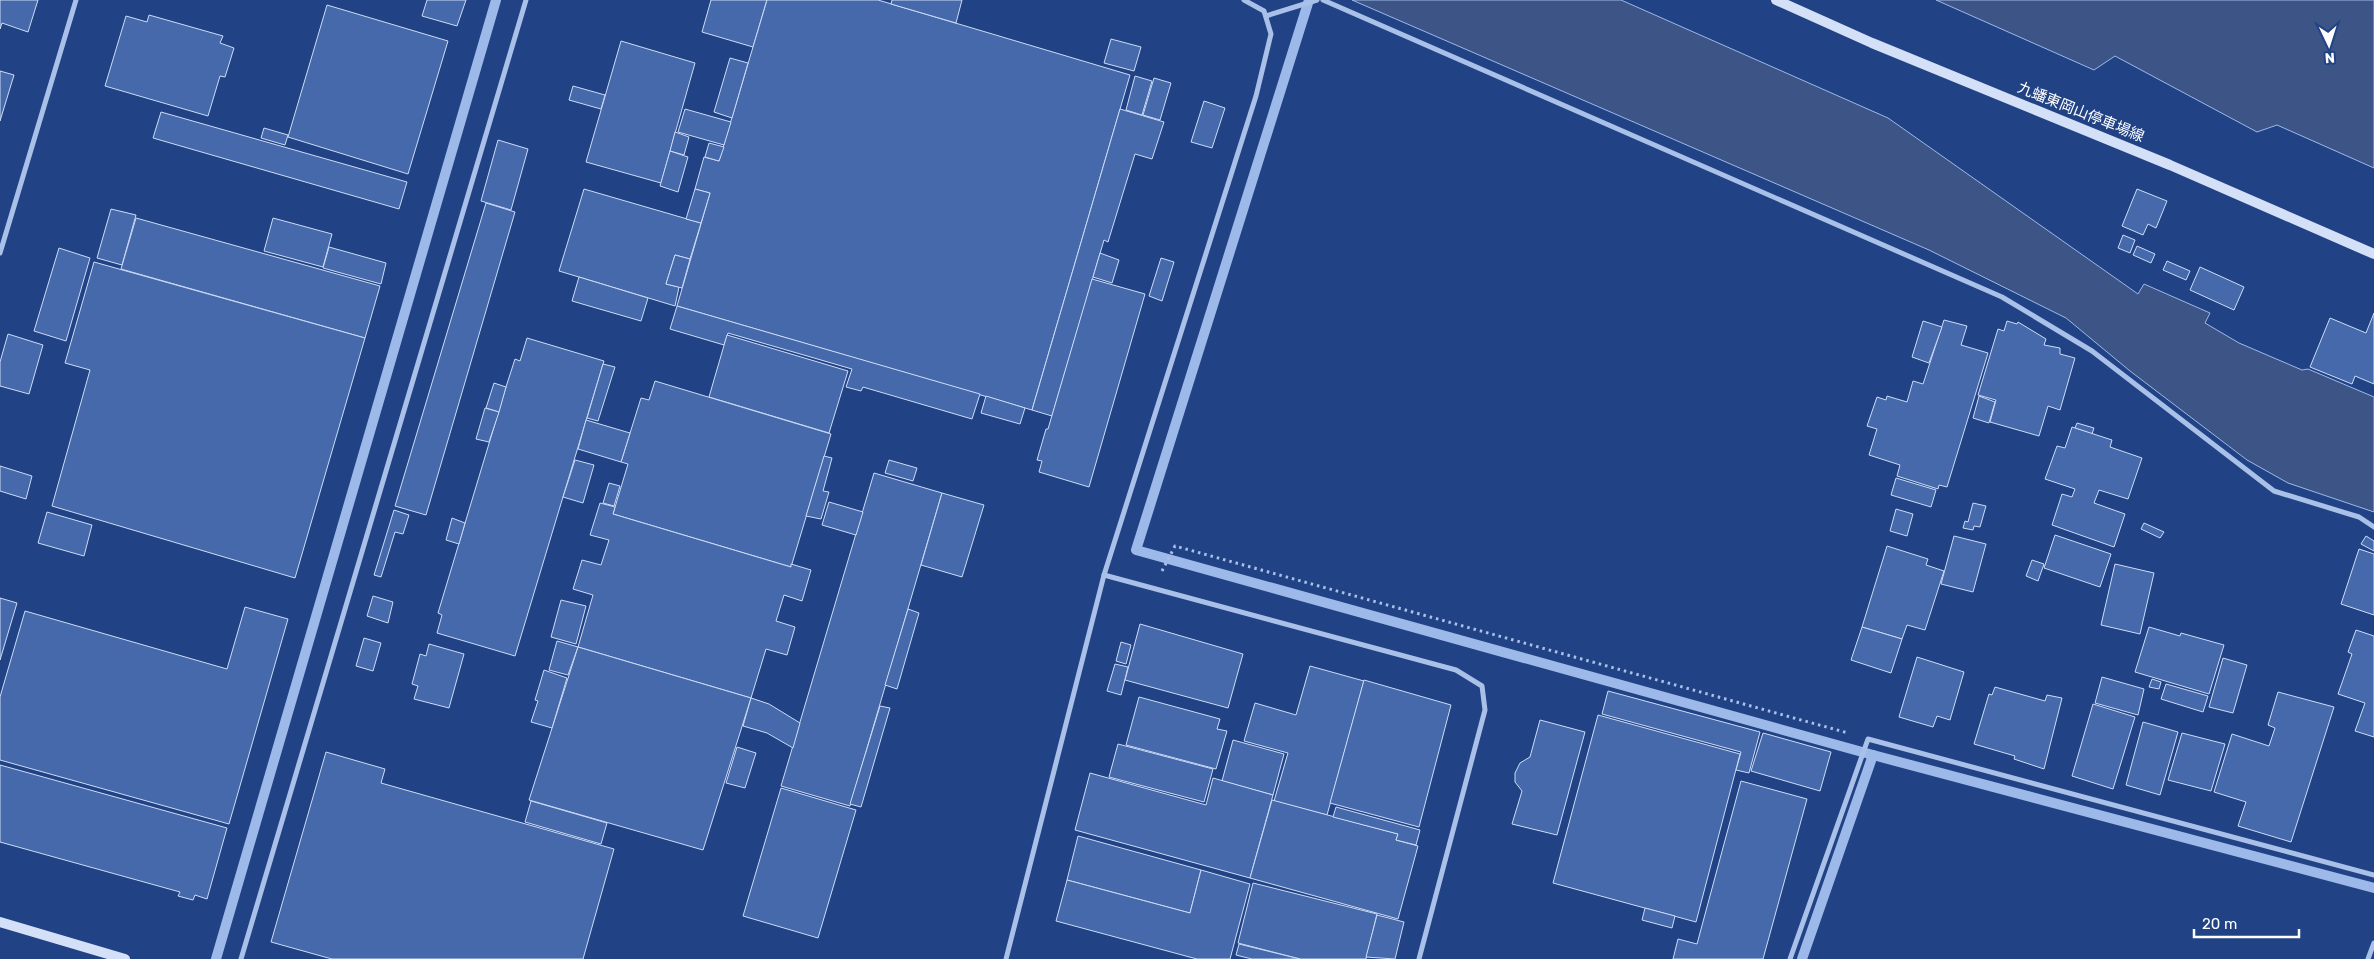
<svg xmlns="http://www.w3.org/2000/svg" width="2374" height="959" font-family="Rubik,'Noto Sans JP',sans-serif">
	<style>
		.water { fill: #3c5586; stroke: #9db9ea }
		.lines { fill: none; stroke-linecap: round; stroke-linejoin: round }
		.stream { stroke: #9db9ea; stroke-width: 10 }
		.building { fill: #4569ab; stroke: #cddcf7 }
		.path { stroke: #a9c0e9; stroke-width: 3; stroke-dasharray: 2.5 4; stroke-linecap: butt }
		.street { stroke: #a9c0e9; stroke-width: 5 }
		.secondary { stroke: #d4e0f7; stroke-width: 10 }
		.labels { text-anchor: middle; stroke-width: 4.5; stroke-linejoin: round; paint-order: stroke }
		.street-label { font-size: 15px; fill: #fff; stroke: #214284 }
	</style>
	<rect width="100%" height="100%" fill="#214284"/>
	<!-- water -->
	<g class="water">
		<path d="M 1352,0 L 1621,0 L 1888,118 L 2138,294 L 2144,284 L 2210,313 L 2205,323 L 2239,343 L 2302,370 L 2308,369 L 2374,397 L 2374,512 L 2288,483 L 2247,460 L 2130,371 L 2066,318 L 1929,250 Z"/>
		<path d="M 1936,0 L 2374,0 L 2374,168 L 2277,125 L 2257,132 L 2115,56 L 2094,70 Z"/>
	</g>
	<g class="lines">
		<!-- stream -->
		<g class="stream">
			<path d="M 1309,0 L 1136,550 L 1873,755 L 2374,888"/>
			<path d="M 216,959 L 496,0"/>
			<path d="M 1802,959 L 1873,755"/>
		</g>
	</g>
	<!-- building -->
	<g class="building">
		<path d="M 0,0 L 38,0 L 28,32 L 2,23 L 0,29 Z"/>
		<path d="M 427,0 L 466,0 L 457,26 L 422,16 Z"/>
		<path d="M 711,0 L 767,0 L 753,47 L 702,32 Z"/>
		<path d="M 767,0 L 878,0 L 1130,75 L 1032,410 L 677,306 L 710,193 L 695,189 L 704,157 L 719,161 Z"/>
		<path d="M 892,0 L 962,0 L 956,23 L 891,4 Z"/>
		<path d="M 327,5 L 448,41 L 408,174 L 288,137 Z"/>
		<path d="M 149,15 L 223,36 L 220,43 L 234,48 L 225,77 L 220,76 L 208,116 L 105,86 L 126,16 L 147,22 Z"/>
		<path d="M 1111,39 L 1141,47 L 1134,71 L 1104,63 Z"/>
		<path d="M 621,41 L 695,63 L 661,183 L 586,162 Z"/>
		<path d="M 730,58 L 748,63 L 732,118 L 714,112 Z"/>
		<path d="M 0,71 L 14,75 L 0,121 Z"/>
		<path d="M 1135,76 L 1152,81 L 1142,115 L 1126,110 Z"/>
		<path d="M 1154,78 L 1171,83 L 1160,120 L 1143,115 Z"/>
		<path d="M 573,86 L 605,95 L 601,109 L 569,100 Z"/>
		<path d="M 1204,101 L 1225,108 L 1212,148 L 1191,142 Z"/>
		<path d="M 685,109 L 731,122 L 724,145 L 678,132 Z"/>
		<path d="M 1120,109 L 1164,122 L 1152,159 L 1135,154 L 1108,242 L 1104,240 L 1052,416 L 1032,410 Z"/>
		<path d="M 161,112 L 407,182 L 399,209 L 153,138 Z"/>
		<path d="M 264,128 L 288,135 L 285,145 L 261,138 Z"/>
		<path d="M 675,132 L 689,137 L 684,155 L 670,151 Z"/>
		<path d="M 498,140 L 528,149 L 511,210 L 481,201 Z"/>
		<path d="M 709,143 L 724,147 L 719,161 L 705,157 Z"/>
		<path d="M 670,151 L 688,157 L 678,192 L 660,186 Z"/>
		<path d="M 584,189 L 701,223 L 690,259 L 675,255 L 666,284 L 679,287 L 675,306 L 559,271 Z"/>
		<path d="M 695,189 L 710,193 L 701,223 L 686,219 Z"/>
		<path d="M 2137,189 L 2167,201 L 2156,228 L 2148,224 L 2143,235 L 2122,226 Z"/>
		<path d="M 486,203 L 515,212 L 426,515 L 395,506 Z"/>
		<path d="M 111,209 L 136,215 L 122,265 L 97,258 Z"/>
		<path d="M 136,218 L 380,286 L 365,338 L 121,269 Z"/>
		<path d="M 273,218 L 332,234 L 323,267 L 264,251 Z"/>
		<path d="M 2123,235 L 2135,240 L 2130,253 L 2118,248 Z"/>
		<path d="M 2137,246 L 2155,254 L 2151,263 L 2133,255 Z"/>
		<path d="M 329,247 L 386,263 L 381,284 L 323,268 Z"/>
		<path d="M 59,248 L 90,258 L 66,341 L 34,331 Z"/>
		<path d="M 1100,253 L 1119,260 L 1112,283 L 1093,277 Z"/>
		<path d="M 675,255 L 690,259 L 682,288 L 666,284 Z"/>
		<path d="M 1161,258 L 1174,262 L 1162,301 L 1149,296 Z"/>
		<path d="M 2167,261 L 2190,271 L 2186,280 L 2163,270 Z"/>
		<path d="M 94,262 L 365,338 L 295,578 L 52,506 L 90,370 L 65,363 Z"/>
		<path d="M 2200,267 L 2244,287 L 2234,310 L 2190,290 Z"/>
		<path d="M 579,277 L 648,298 L 641,321 L 572,301 Z"/>
		<path d="M 1092,279 L 1145,294 L 1089,487 L 1039,472 L 1042,461 L 1037,460 L 1046,429 L 1048,429 Z"/>
		<path d="M 677,306 L 980,394 L 972,419 L 863,387 L 861,391 L 846,387 L 852,369 L 728,333 L 724,345 L 670,329 Z"/>
		<path d="M 2374,313 L 2374,384 L 2355,376 L 2352,384 L 2310,367 L 2330,318 L 2366,333 Z"/>
		<path d="M 1944,320 L 1967,326 L 1961,345 L 1988,353 L 1947,487 L 1939,485 L 1938,489 L 1897,476 L 1900,465 L 1869,455 L 1877,429 L 1867,426 L 1877,397 L 1886,400 L 1887,396 L 1907,402 L 1913,381 L 1923,384 Z"/>
		<path d="M 1923,321 L 1942,327 L 1929,363 L 1912,357 Z"/>
		<path d="M 2007,321 L 2017,324 L 2018,322 L 2046,339 L 2044,345 L 2060,348 L 2060,354 L 2075,358 L 2060,410 L 2048,406 L 2039,436 L 1990,422 L 1996,400 L 1978,395 L 1998,329 L 2004,331 Z"/>
		<path d="M 8,334 L 43,345 L 29,394 L 0,386 L 0,362 Z"/>
		<path d="M 727,335 L 848,371 L 829,433 L 709,397 Z"/>
		<path d="M 527,338 L 604,361 L 515,656 L 437,633 L 442,615 L 438,613 L 506,387 L 515,359 L 520,361 Z"/>
		<path d="M 603,364 L 615,367 L 598,421 L 587,418 Z"/>
		<path d="M 655,381 L 831,434 L 791,567 L 613,514 L 628,464 L 621,462 L 641,398 L 649,400 Z"/>
		<path d="M 494,383 L 506,387 L 499,412 L 486,408 Z"/>
		<path d="M 986,396 L 1025,408 L 1020,424 L 981,413 Z"/>
		<path d="M 1979,396 L 1995,402 L 1989,423 L 1973,418 Z"/>
		<path d="M 485,408 L 499,412 L 489,442 L 476,439 Z"/>
		<path d="M 586,420 L 630,433 L 621,462 L 578,449 Z"/>
		<path d="M 2077,423 L 2094,428 L 2092,434 L 2075,428 Z"/>
		<path d="M 2072,427 L 2112,440 L 2110,447 L 2142,458 L 2128,499 L 2099,490 L 2094,503 L 2125,514 L 2114,547 L 2052,525 L 2062,494 L 2072,497 L 2075,489 L 2045,479 L 2057,446 L 2065,448 Z"/>
		<path d="M 824,456 L 832,458 L 823,491 L 829,492 L 821,519 L 806,516 Z"/>
		<path d="M 575,460 L 594,465 L 583,503 L 563,497 Z"/>
		<path d="M 889,460 L 917,468 L 913,481 L 885,473 Z"/>
		<path d="M 0,466 L 32,476 L 26,499 L 0,491 Z"/>
		<path d="M 874,473 L 942,493 L 850,806 L 781,786 Z"/>
		<path d="M 1896,478 L 1936,490 L 1931,507 L 1891,495 Z"/>
		<path d="M 609,483 L 620,486 L 614,506 L 603,503 Z"/>
		<path d="M 942,493 L 984,505 L 962,577 L 921,565 Z"/>
		<path d="M 829,502 L 863,512 L 856,535 L 822,525 Z"/>
		<path d="M 600,503 L 615,507 L 613,514 L 791,567 L 791,564 L 811,570 L 802,601 L 784,595 L 776,621 L 795,627 L 787,655 L 766,649 L 751,698 L 578,647 L 593,595 L 573,589 L 582,560 L 601,565 L 609,540 L 590,535 Z"/>
		<path d="M 1973,503 L 1986,506 L 1980,527 L 1974,526 L 1973,530 L 1963,528 L 1965,521 L 1968,522 Z"/>
		<path d="M 1896,509 L 1913,514 L 1907,536 L 1890,531 Z"/>
		<path d="M 394,510 L 409,515 L 403,534 L 395,532 L 381,577 L 374,575 Z"/>
		<path d="M 47,512 L 92,525 L 84,556 L 38,543 Z"/>
		<path d="M 452,518 L 465,523 L 459,544 L 446,540 Z"/>
		<path d="M 2144,523 L 2164,532 L 2160,538 L 2141,529 Z"/>
		<path d="M 2055,535 L 2111,554 L 2100,587 L 2044,568 Z"/>
		<path d="M 1954,536 L 1986,544 L 1973,592 L 1941,584 Z"/>
		<path d="M 2366,536 L 2374,541 L 2374,551 L 2361,544 Z"/>
		<path d="M 1887,546 L 1928,559 L 1926,565 L 1944,571 L 1925,630 L 1907,625 L 1902,639 L 1862,627 Z"/>
		<path d="M 2359,549 L 2374,554 L 2374,615 L 2341,604 Z"/>
		<path d="M 2032,560 L 2044,564 L 2038,581 L 2026,576 Z"/>
		<path d="M 2115,564 L 2154,573 L 2140,634 L 2101,625 Z"/>
		<path d="M 373,596 L 393,602 L 388,623 L 367,616 Z"/>
		<path d="M 0,598 L 17,603 L 0,660 Z"/>
		<path d="M 561,600 L 586,606 L 576,644 L 551,637 Z"/>
		<path d="M 245,607 L 288,619 L 229,824 L 0,760 L 0,697 L 25,611 L 227,669 Z"/>
		<path d="M 908,609 L 919,613 L 897,689 L 885,685 Z"/>
		<path d="M 1140,624 L 1243,654 L 1228,708 L 1125,680 Z"/>
		<path d="M 1862,627 L 1902,639 L 1891,673 L 1851,660 Z"/>
		<path d="M 2149,627 L 2180,636 L 2181,633 L 2224,645 L 2209,694 L 2135,672 Z"/>
		<path d="M 2356,630 L 2374,636 L 2374,737 L 2355,731 L 2365,703 L 2338,694 L 2352,654 L 2348,652 Z"/>
		<path d="M 364,638 L 381,643 L 373,671 L 356,666 Z"/>
		<path d="M 557,641 L 578,647 L 568,675 L 549,670 Z"/>
		<path d="M 1121,642 L 1131,645 L 1126,664 L 1116,661 Z"/>
		<path d="M 429,644 L 464,654 L 449,708 L 414,699 L 418,686 L 412,684 L 420,654 L 426,656 Z"/>
		<path d="M 578,647 L 751,698 L 703,850 L 529,800 Z"/>
		<path d="M 1917,657 L 1964,672 L 1950,720 L 1937,716 L 1933,727 L 1899,717 Z"/>
		<path d="M 2223,658 L 2247,665 L 2233,713 L 2209,707 Z"/>
		<path d="M 1115,664 L 1128,667 L 1121,695 L 1107,691 Z"/>
		<path d="M 1310,666 L 1364,681 L 1327,815 L 1274,801 L 1288,753 L 1244,741 L 1255,703 L 1296,715 Z"/>
		<path d="M 544,670 L 567,678 L 552,728 L 531,722 L 538,701 L 535,700 Z"/>
		<path d="M 2102,677 L 2144,689 L 2138,715 L 2095,703 Z"/>
		<path d="M 2152,679 L 2161,682 L 2159,689 L 2149,687 Z"/>
		<path d="M 1364,680 L 1451,705 L 1419,827 L 1330,803 Z"/>
		<path d="M 2166,684 L 2208,696 L 2203,712 L 2161,699 Z"/>
		<path d="M 1995,687 L 2045,701 L 2047,695 L 2062,698 L 2044,769 L 2014,759 L 2015,756 L 1974,744 L 1989,694 L 1992,695 Z"/>
		<path d="M 1608,691 L 1760,732 L 1749,773 L 1736,770 L 1741,752 L 1602,714 Z"/>
		<path d="M 2278,692 L 2334,707 L 2291,842 L 2238,826 L 2246,802 L 2214,792 L 2232,734 L 2269,746 L 2275,728 L 2268,725 Z"/>
		<path d="M 1139,697 L 1220,719 L 1217,729 L 1227,731 L 1216,769 L 1126,745 Z"/>
		<path d="M 751,698 L 769,704 L 800,723 L 793,748 L 767,733 L 743,726 Z"/>
		<path d="M 2093,704 L 2135,717 L 2113,789 L 2072,776 Z"/>
		<path d="M 880,706 L 890,708 L 861,807 L 850,804 Z"/>
		<path d="M 1598,715 L 1740,754 L 1696,922 L 1553,883 Z"/>
		<path d="M 1540,720 L 1585,732 L 1557,835 L 1512,824 L 1522,791 L 1515,782 L 1515,773 L 1520,763 L 1530,757 Z"/>
		<path d="M 2143,722 L 2178,732 L 2160,795 L 2126,785 Z"/>
		<path d="M 1763,733 L 1831,752 L 1820,791 L 1751,771 Z"/>
		<path d="M 2182,733 L 2225,744 L 2211,791 L 2168,780 Z"/>
		<path d="M 1233,740 L 1284,754 L 1273,795 L 1222,781 Z"/>
		<path d="M 1118,744 L 1213,769 L 1204,802 L 1109,777 Z"/>
		<path d="M 737,747 L 756,753 L 745,788 L 726,783 Z"/>
		<path d="M 326,752 L 385,769 L 381,783 L 614,849 L 583,959 L 332,959 L 271,942 Z"/>
		<path d="M 0,765 L 227,828 L 207,899 L 195,895 L 193,900 L 178,896 L 180,892 L 0,842 Z"/>
		<path d="M 1090,773 L 1206,805 L 1213,778 L 1273,795 L 1250,878 L 1075,830 Z"/>
		<path d="M 1741,781 L 1807,799 L 1763,959 L 1673,959 L 1678,939 L 1697,944 Z"/>
		<path d="M 781,788 L 856,810 L 818,938 L 743,916 Z"/>
		<path d="M 1272,800 L 1398,834 L 1396,840 L 1418,846 L 1398,919 L 1250,878 Z"/>
		<path d="M 531,801 L 607,823 L 601,844 L 525,822 Z"/>
		<path d="M 1336,807 L 1420,830 L 1416,845 L 1396,840 L 1398,834 L 1333,817 Z"/>
		<path d="M 1078,836 L 1201,870 L 1190,913 L 1067,880 Z"/>
		<path d="M 1201,870 L 1250,884 L 1230,959 L 1197,959 L 1056,921 L 1067,880 L 1190,913 Z"/>
		<path d="M 1253,883 L 1377,914 L 1366,959 L 1300,959 L 1238,943 Z"/>
		<path d="M 1645,908 L 1675,916 L 1672,928 L 1642,920 Z"/>
		<path d="M 1377,915 L 1404,922 L 1395,959 L 1366,957 Z"/>
		<path d="M 1239,944 L 1300,959 L 1252,959 L 1236,955 Z"/>
	</g>
	<g class="lines">
		<!-- path -->
		<path class="path" d="M 1162,571 L 1175,546 L 1848,733"/>
		<!-- street -->
		<g class="street">
			<path d="M 1323,0 L 2002,297 L 2092,351 L 2274,491 L 2359,517 L 2374,527"/>
			<path d="M 1266,16 L 1317,0"/>
			<path d="M 0,253 L 76,0"/>
			<path d="M 1104,575 L 1456,670 L 1482,686 L 1485,710 L 1419,959"/>
			<path d="M 241,959 L 526,0"/>
			<path d="M 1006,959 L 1104,575 L 1256,96 L 1271,34 L 1264,11 L 1244,0"/>
			<path d="M 1790,959 L 1868,739 L 2374,875"/>
			<path d="M 2368,959 L 2374,943"/>
		</g>
		<!-- secondary -->
		<g class="secondary">
			<path d="M 1776,0 L 1872,43 L 2170,165 L 2374,254"/>
			<path d="M 0,922 L 125,959"/>
		</g>
	</g>
	<g class="labels">
		<!-- street labels -->
		<g class="street-label">
			<text transform="translate(2081 112) rotate(22)" y="5">九蟠東岡山停車場線</text>
		</g>
	</g>
	<!-- north arrow -->
	<g transform="translate(2329 45) rotate(176)" stroke="#214284" stroke-width="4" paint-order="stroke">
	<path d="M0-4L9 19L0 12L-9 19Z" fill="#ffffff"/>
	<text y="-8" font-size="14" font-weight="bold" text-anchor="middle" fill="#ffffff">N</text>
	</g>
	<!-- scale -->
	<path d="M2194 929v8h105v-8" fill="none" stroke="#ffffff" stroke-width="2.5"/>
	<text x="2202" y="929" font-size="15" fill="#ffffff" stroke="#214284" stroke-width="4" paint-order="stroke">20 m</text>
</svg>
